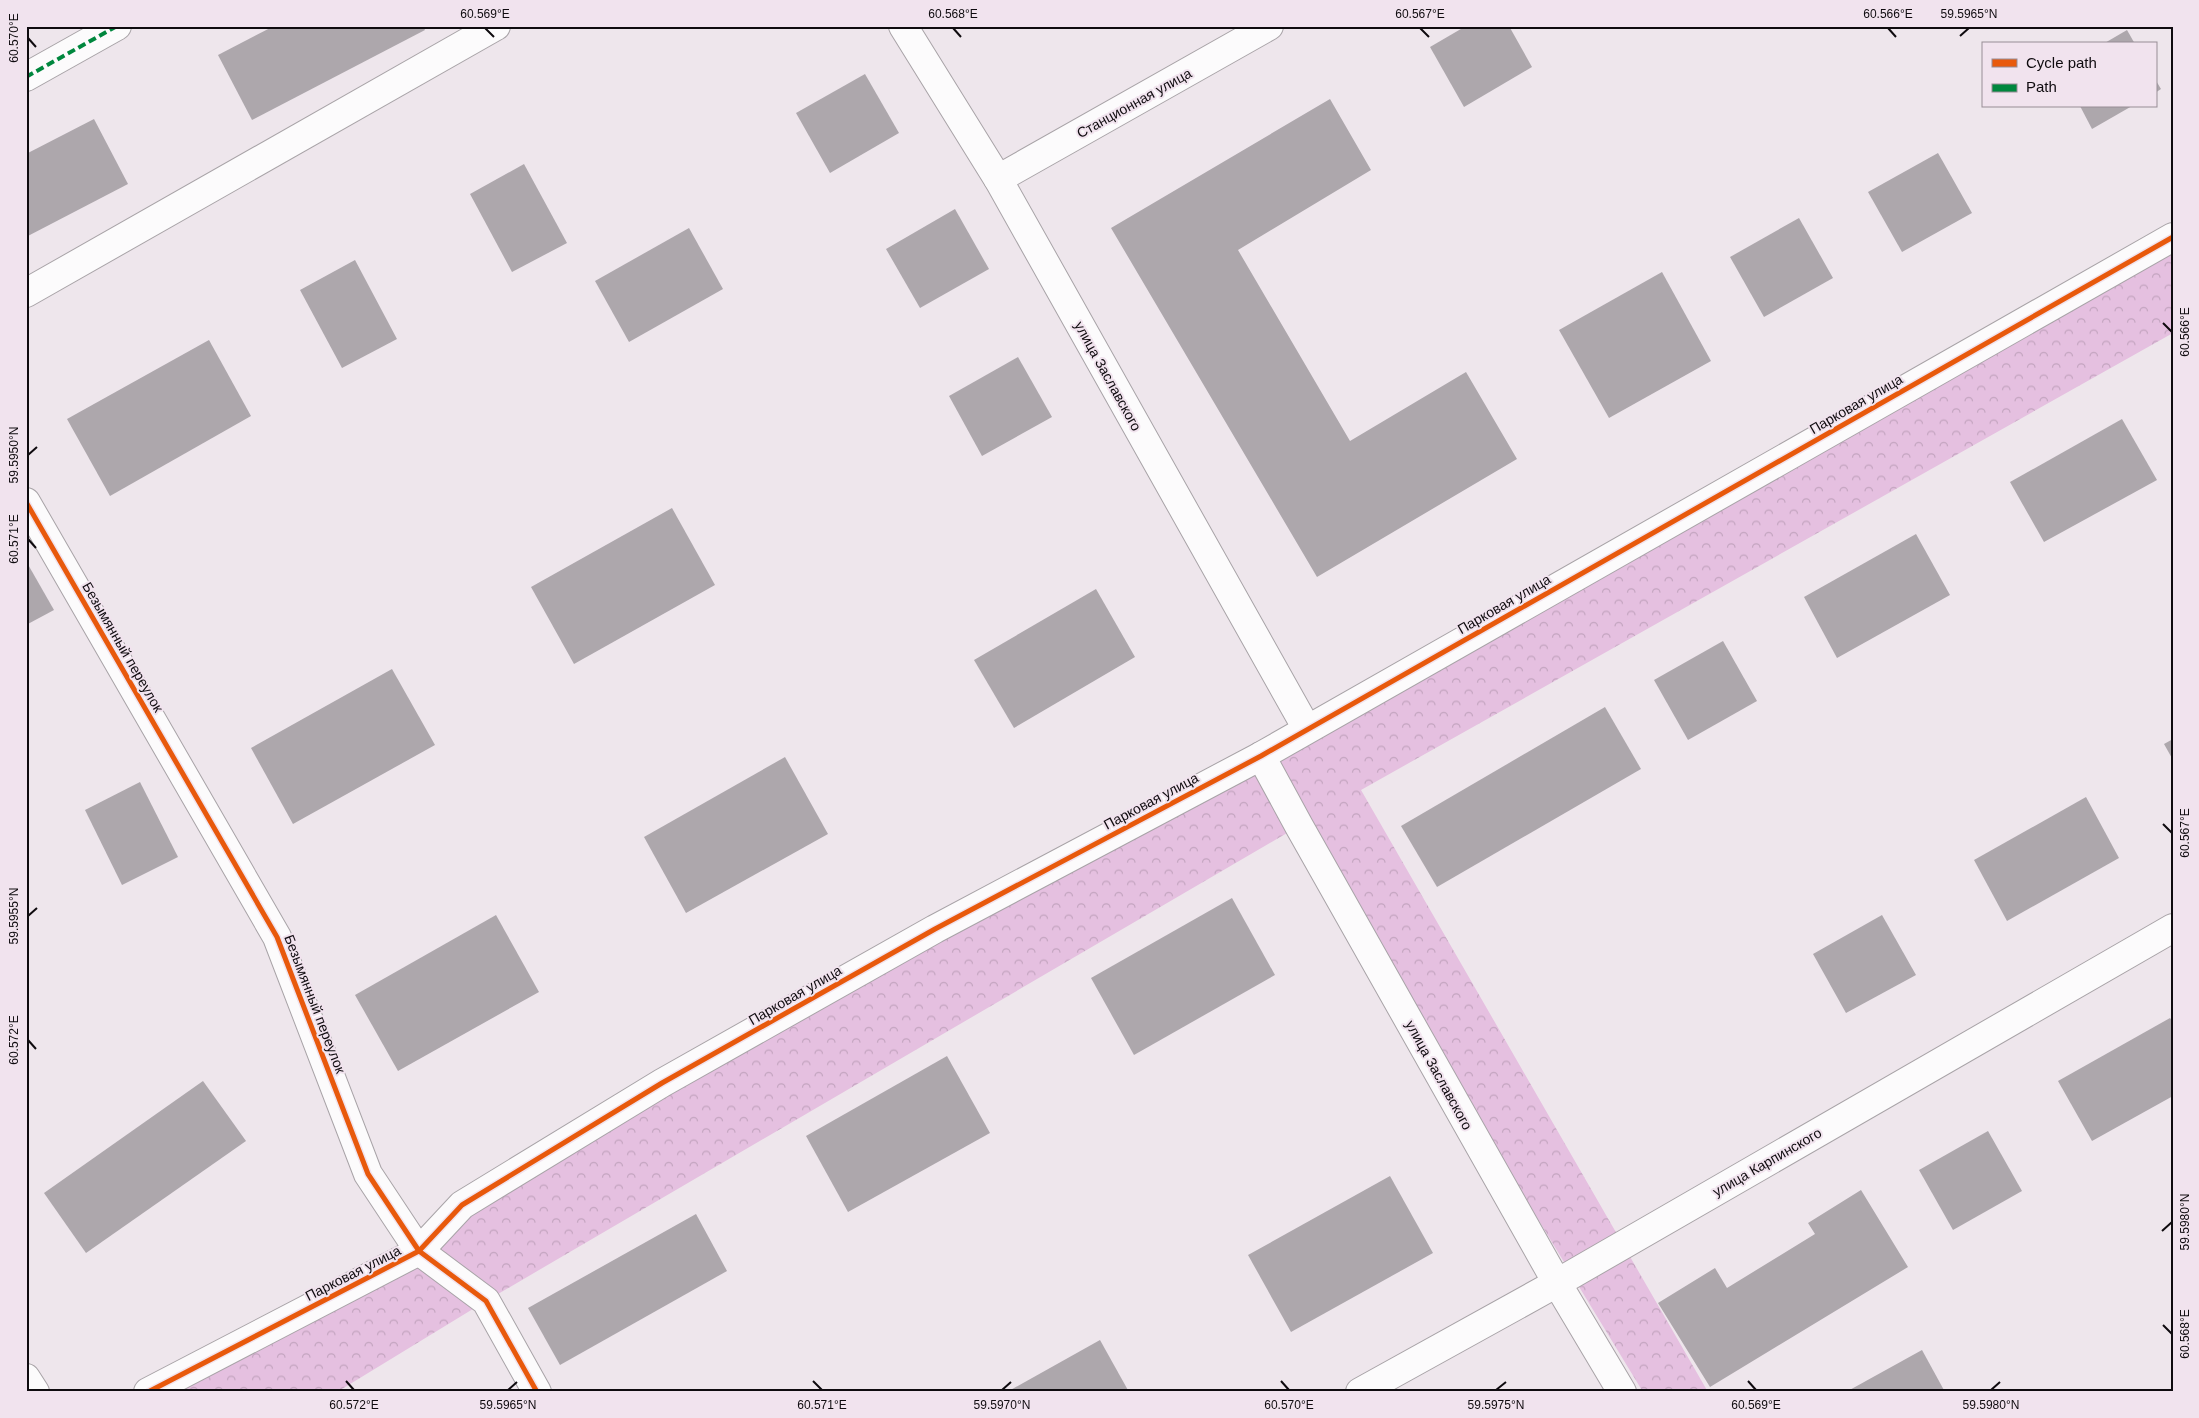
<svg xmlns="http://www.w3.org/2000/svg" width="2199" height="1418" font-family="Helvetica,sans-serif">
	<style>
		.forest { fill: url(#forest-crowns) }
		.building { fill: #ada7ac }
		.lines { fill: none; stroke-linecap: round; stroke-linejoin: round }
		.minor-casing { stroke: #a8a3a7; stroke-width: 30 }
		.minor { stroke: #fcfbfc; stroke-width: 28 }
		.quiet { stroke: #00873e; stroke-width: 4; stroke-dasharray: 8 4; stroke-linecap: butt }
		.cycleway-casing { stroke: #f1e3ee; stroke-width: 8 }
		.cycleway { stroke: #e8590c; stroke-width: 5 }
		.ticks { fill: none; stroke: #0f0b0f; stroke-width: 2 }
		.labels { text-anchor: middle; stroke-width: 4; stroke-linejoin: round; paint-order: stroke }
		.street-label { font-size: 14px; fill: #0f0b0f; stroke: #f1e3ee }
		.neatline { fill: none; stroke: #0f0b0f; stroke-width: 2 }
		.ticks-label { font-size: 12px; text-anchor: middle; fill: #0f0b0f }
	</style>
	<defs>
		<pattern id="forest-crowns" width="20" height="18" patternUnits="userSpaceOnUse" patternTransform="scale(1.25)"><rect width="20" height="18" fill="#e5c0e0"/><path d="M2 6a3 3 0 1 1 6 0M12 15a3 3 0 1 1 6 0" fill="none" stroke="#c3a4bf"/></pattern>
	</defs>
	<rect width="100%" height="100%" fill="#eee6ec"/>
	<!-- forest -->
	<path class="forest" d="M 2173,237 L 2173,333 L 1361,790 L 1708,1392 L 1643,1392 L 1299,826 L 486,1301 L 337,1392 L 148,1392 L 419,1251 L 462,1205 Z"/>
	<!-- building -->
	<g class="building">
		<path d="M 274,26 L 423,26 L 425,30 L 252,120 L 218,55 Z"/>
		<path d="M 1466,26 L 1509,26 L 1532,67 L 1464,107 L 1430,47 Z"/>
		<path d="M 2127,30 L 2135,44 L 2103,44 Z"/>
		<path d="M 865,74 L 899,133 L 830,173 L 796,113 Z"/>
		<path d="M 2155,79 L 2161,89 L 2155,93 Z"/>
		<path d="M 1330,99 L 1371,170 L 1238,250 L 1350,441 L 1466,372 L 1517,459 L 1317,577 L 1111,228 Z"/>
		<path d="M 2080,106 L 2132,106 L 2092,129 Z"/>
		<path d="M 94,119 L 128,184 L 26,237 L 26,154 Z"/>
		<path d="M 1938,153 L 1972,213 L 1902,252 L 1868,192 Z"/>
		<path d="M 524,164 L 567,243 L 512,272 L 470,194 Z"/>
		<path d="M 955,209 L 989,269 L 920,308 L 886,249 Z"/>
		<path d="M 1799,218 L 1833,278 L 1764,317 L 1730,257 Z"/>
		<path d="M 689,228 L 723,289 L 629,342 L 595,281 Z"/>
		<path d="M 355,260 L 397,339 L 342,368 L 300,290 Z"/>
		<path d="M 1662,272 L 1711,361 L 1609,418 L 1559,330 Z"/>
		<path d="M 209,340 L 251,416 L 110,496 L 67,419 Z"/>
		<path d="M 1018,357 L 1052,417 L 982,456 L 949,396 Z"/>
		<path d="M 2122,419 L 2157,480 L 2044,542 L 2010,482 Z"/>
		<path d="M 672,508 L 715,585 L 574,664 L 531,587 Z"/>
		<path d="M 1916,534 L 1950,595 L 1837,658 L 1804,597 Z"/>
		<path d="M 26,561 L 54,610 L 26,625 Z"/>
		<path d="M 1096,589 L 1135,657 L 1014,728 L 974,660 Z"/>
		<path d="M 1723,641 L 1757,701 L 1688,740 L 1654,680 Z"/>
		<path d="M 392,669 L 435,745 L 293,824 L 251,748 Z"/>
		<path d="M 1605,707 L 1641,769 L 1437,887 L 1401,826 Z"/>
		<path d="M 2173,739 L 2173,760 L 2164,744 Z"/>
		<path d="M 785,757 L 828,834 L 686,913 L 644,837 Z"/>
		<path d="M 140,782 L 178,857 L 122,885 L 85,810 Z"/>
		<path d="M 2086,797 L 2119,858 L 2007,921 L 1974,860 Z"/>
		<path d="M 1232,898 L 1275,975 L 1134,1055 L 1091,978 Z"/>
		<path d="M 496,915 L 539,992 L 398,1071 L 355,995 Z"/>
		<path d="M 1882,915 L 1916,975 L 1846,1013 L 1813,954 Z"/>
		<path d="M 2170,1018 L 2173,1022 L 2173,1096 L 2092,1141 L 2058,1081 Z"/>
		<path d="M 947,1056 L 990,1133 L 848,1212 L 806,1136 Z"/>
		<path d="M 203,1081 L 246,1141 L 86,1253 L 44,1193 Z"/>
		<path d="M 1988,1131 L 2022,1191 L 1953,1230 L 1919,1170 Z"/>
		<path d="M 1390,1176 L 1433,1253 L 1291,1332 L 1248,1255 Z"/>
		<path d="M 1861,1190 L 1908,1267 L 1710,1387 L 1658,1303 L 1715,1268 L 1727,1288 L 1815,1234 L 1808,1223 Z"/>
		<path d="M 696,1214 L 727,1271 L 560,1365 L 528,1308 Z"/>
		<path d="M 1100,1340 L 1129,1392 L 1007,1392 Z"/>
		<path d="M 1922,1350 L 1945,1392 L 1846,1392 Z"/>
	</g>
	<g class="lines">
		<!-- minor casing -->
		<g class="minor-casing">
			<g id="minor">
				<path d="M 903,26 L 998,179 L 1307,729"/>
				<path d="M 26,77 L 117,26"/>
				<path d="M 998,179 L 1269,26"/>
				<path d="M 26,293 L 496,26"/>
				<path d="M 26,502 L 277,937 L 368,1174 L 419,1251 L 486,1301 L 537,1392"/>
				<path d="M 1261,756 L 1299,826 L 1557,1283 L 1622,1392"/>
				<path d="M 26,1378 L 35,1392"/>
				<path d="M 148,1392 L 419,1251 L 462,1205 L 662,1083 L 935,929 L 1261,756 L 2173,237"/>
				<path d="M 1360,1392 L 1557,1283 L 2173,928"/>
			</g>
		</g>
		<!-- minor -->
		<use href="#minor" class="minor"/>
		<!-- quiet -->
		<path class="quiet" d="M 26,77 L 117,26"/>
		<!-- cycleway casing -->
		<g class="cycleway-casing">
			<g id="cycleway">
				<path d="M 26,502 L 277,937 L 368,1174 L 419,1251 L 486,1301 L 537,1392"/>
				<path d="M 148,1392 L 419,1251 L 462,1205 L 662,1083 L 935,929 L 1261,756 L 2173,237"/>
			</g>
		</g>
		<!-- cycleway -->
		<use href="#cycleway" class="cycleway"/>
	</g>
	<!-- ticks -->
	<path class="ticks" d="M 485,28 L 494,37M 953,28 L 961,37M 1420,28 L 1429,37M 1888,28 L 1896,37M 1960,36 L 1969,28M 28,38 L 36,47M 2163,323 L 2172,332M 28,455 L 37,447M 28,539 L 36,548M 2163,824 L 2172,833M 28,916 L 37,908M 28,1040 L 36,1049M 2162,1231 L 2172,1222M 2163,1325 L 2172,1334M 346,1381 L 354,1390M 813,1381 L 822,1390M 1281,1381 L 1289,1390M 1748,1381 L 1756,1390M 508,1390 L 517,1382M 1002,1390 L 1011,1382M 1496,1390 L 1506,1382M 1991,1390 L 2000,1382"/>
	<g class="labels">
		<!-- street labels -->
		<g class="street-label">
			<text transform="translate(1134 103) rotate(-29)" y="5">Станционная улица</text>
			<text transform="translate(1108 376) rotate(61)" y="5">улица Заславского</text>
			<text transform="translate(1856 404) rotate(-30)" y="5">Парковая улица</text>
			<text transform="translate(1504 604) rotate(-30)" y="5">Парковая улица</text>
			<text transform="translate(123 647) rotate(60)" y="5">Безымянный переулок</text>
			<text transform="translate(1151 801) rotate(-28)" y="5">Парковая улица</text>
			<text transform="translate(795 995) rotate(-30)" y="5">Парковая улица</text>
			<text transform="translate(315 1004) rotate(69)" y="5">Безымянный переулок</text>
			<text transform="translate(1439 1075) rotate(61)" y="5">улица Заславского</text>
			<text transform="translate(1767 1162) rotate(-30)" y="5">улица Карпинского</text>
			<text transform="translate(353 1273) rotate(-27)" y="5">Парковая улица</text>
		</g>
	</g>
	<!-- border -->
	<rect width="2199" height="1418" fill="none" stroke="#f1e3ee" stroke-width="55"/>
	<!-- legend -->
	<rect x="1982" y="42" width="175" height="65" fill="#f1e3ee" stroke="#978d95"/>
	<rect x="1992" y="59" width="25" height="8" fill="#e8590c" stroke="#978d95"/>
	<text x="2026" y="68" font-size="15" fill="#0f0b0f">Cycle path</text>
	<rect x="1992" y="84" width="25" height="8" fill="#00873e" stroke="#978d95"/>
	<text x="2026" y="92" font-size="15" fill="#0f0b0f">Path</text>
	<rect x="28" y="28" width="2144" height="1362" class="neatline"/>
	<g class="ticks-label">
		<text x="485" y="18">60.569°E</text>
		<text x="953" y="18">60.568°E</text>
		<text x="1420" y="18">60.567°E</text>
		<text x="1888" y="18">60.566°E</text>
		<text x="1969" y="18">59.5965°N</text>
		<text transform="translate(14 38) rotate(-90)" y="4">60.570°E</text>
		<text transform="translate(2185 332) rotate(-90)" y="4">60.566°E</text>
		<text transform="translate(14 455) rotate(-90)" y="4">59.5950°N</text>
		<text transform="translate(14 539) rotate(-90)" y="4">60.571°E</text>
		<text transform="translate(2185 833) rotate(-90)" y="4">60.567°E</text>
		<text transform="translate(14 916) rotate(-90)" y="4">59.5955°N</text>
		<text transform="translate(14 1040) rotate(-90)" y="4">60.572°E</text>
		<text transform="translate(2185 1222) rotate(-90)" y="4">59.5980°N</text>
		<text transform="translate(2185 1334) rotate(-90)" y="4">60.568°E</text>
		<text x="354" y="1409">60.572°E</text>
		<text x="508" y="1409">59.5965°N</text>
		<text x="822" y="1409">60.571°E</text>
		<text x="1002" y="1409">59.5970°N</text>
		<text x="1289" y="1409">60.570°E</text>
		<text x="1496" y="1409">59.5975°N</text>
		<text x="1756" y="1409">60.569°E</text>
		<text x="1991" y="1409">59.5980°N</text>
	</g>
</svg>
